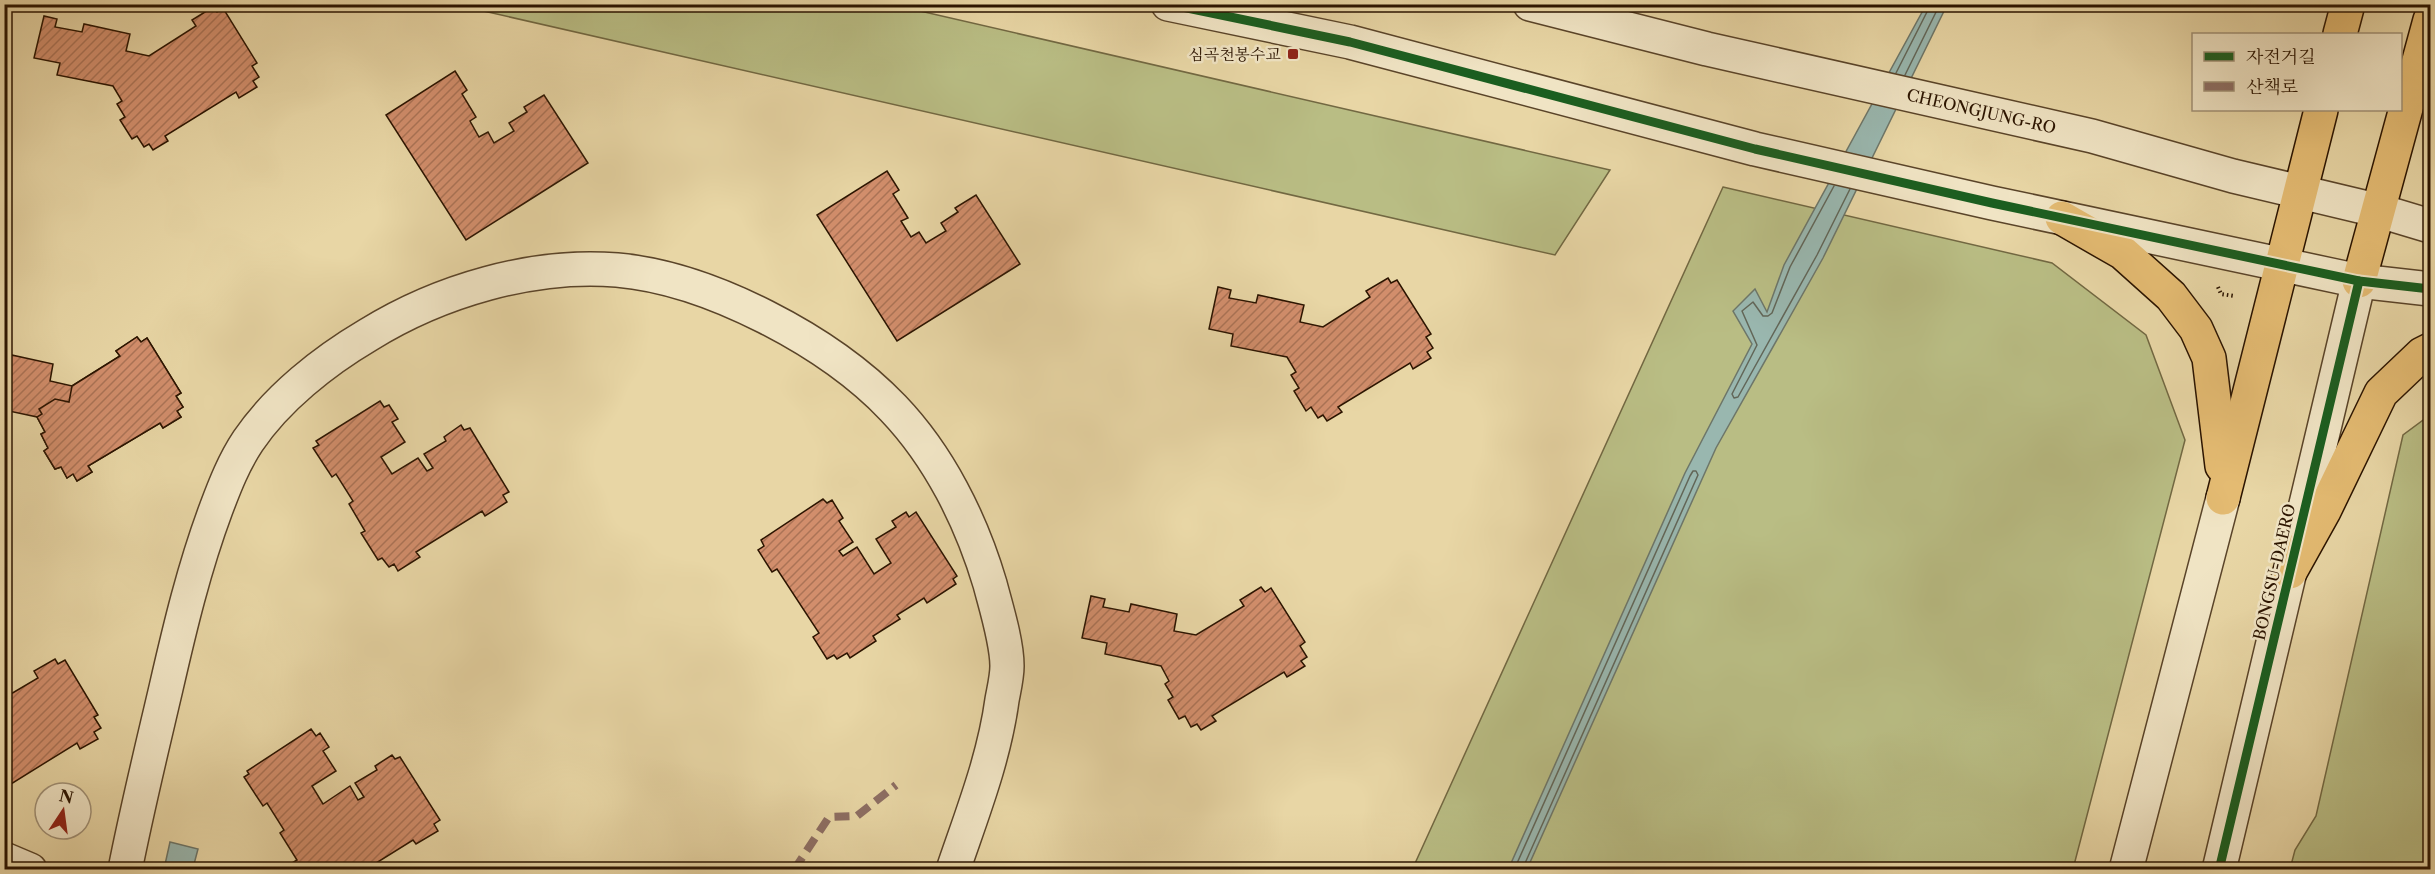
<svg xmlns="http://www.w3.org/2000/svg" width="2435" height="874" font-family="'Libre Caslon Text','Noto Serif KR',serif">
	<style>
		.green { fill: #b9bd84; stroke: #726842; stroke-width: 1.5 }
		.water { fill: #99b7af; stroke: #6d7669; stroke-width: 1.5 }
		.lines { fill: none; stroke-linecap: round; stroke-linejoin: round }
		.shore { stroke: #626658; stroke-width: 1.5 }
		.building { fill: url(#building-hatch); stroke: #2b1400; stroke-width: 1.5 }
		.minor-casing { stroke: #5a4429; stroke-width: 36 }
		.major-casing { stroke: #2b1400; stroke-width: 36 }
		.path { stroke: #2b1400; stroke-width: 4; stroke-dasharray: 1.5 3; stroke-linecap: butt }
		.minor { stroke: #f0e4c4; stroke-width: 33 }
		.major { stroke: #e4bb72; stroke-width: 33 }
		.quiet { stroke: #8d6e63; stroke-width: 8; stroke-dasharray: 15 8; stroke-linecap: butt }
		.cycleway-casing { stroke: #f0e4c4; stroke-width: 13 }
		.cycleway { stroke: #1b5e20; stroke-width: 9 }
		.poi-dot { fill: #8f2418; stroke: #f0e4c4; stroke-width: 2 }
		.labels { text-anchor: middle; stroke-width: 5; stroke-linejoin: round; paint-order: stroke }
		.poi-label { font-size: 16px; fill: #2b1400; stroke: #f0e4c4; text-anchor: end }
		.street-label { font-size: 16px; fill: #2b1400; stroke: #f0e4c4 }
	</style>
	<defs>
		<pattern id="building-hatch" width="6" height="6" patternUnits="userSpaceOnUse" patternTransform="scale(1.5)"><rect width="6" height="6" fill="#d28e6c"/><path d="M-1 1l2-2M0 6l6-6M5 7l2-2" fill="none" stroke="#ab7356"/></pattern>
	</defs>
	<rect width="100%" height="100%" fill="#e8d6a5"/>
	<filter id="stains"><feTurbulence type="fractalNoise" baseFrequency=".00333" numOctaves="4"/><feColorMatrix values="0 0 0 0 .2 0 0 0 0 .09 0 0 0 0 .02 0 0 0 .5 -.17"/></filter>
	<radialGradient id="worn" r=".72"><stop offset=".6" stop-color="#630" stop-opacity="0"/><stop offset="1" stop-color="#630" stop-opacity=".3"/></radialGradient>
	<!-- green -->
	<g class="green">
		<path d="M 457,5 L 894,5 L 1610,170 L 1555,255 Z"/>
		<path d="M 1723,187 L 2052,263 L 2146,335 L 2185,440 L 2073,869 L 1412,870 Z"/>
		<path d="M 2430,415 L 2430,869 L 2290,869 L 2295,850 L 2316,816 L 2403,435 Z"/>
	</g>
	<!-- water -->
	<g class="water">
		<path d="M 1926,5 L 1947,5 L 1823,258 L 1716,448 L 1527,869 L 1508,870 L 1685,473 L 1752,344 L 1733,311 L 1755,289 L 1767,312 L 1784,265 Z"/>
		<path d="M 170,842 L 198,849 L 193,868 L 164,869 Z"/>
	</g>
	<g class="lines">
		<!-- shore -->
		<g class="shore">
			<path d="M 1896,73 L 1931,4"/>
			<path d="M 1905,75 L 1940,4"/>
			<path d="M 1834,186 L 1790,267 L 1772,313 L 1768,316 L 1763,316 L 1753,302 L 1742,311 L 1757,345 L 1732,394 L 1734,398 L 1738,397 L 1817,255 L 1850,189"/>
			<path d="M 1514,870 L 1690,476 L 1693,471 L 1696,471 L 1698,475 L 1522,870"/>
		</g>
	</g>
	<!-- building -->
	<g class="building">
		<path d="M 213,7 L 217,12 L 223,8 L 257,63 L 252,66 L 259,77 L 253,81 L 257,87 L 239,98 L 236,92 L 165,136 L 168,141 L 153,150 L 149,144 L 144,147 L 137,136 L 132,139 L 120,120 L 125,117 L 117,104 L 122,101 L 113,86 L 57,75 L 60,63 L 34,58 L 44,16 L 57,19 L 55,27 L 82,32 L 84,24 L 130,34 L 126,51 L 149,56 L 196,26 L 192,20 Z"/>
		<path d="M 455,71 L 467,90 L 462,94 L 476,117 L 470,121 L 479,137 L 488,132 L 494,143 L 514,131 L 509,123 L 527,112 L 524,107 L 544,95 L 588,163 L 466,240 L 386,115 Z"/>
		<path d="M 887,171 L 899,190 L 893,194 L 908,218 L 901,221 L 911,237 L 919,232 L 926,243 L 946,231 L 941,223 L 958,212 L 955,208 L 976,195 L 1020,264 L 897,341 L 817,215 Z"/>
		<path d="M 1388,278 L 1391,283 L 1397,280 L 1431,334 L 1426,337 L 1433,348 L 1427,352 L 1431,358 L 1413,369 L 1410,363 L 1338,407 L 1342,412 L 1327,421 L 1323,415 L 1318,418 L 1311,407 L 1306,411 L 1294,391 L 1299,388 L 1291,375 L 1296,372 L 1287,357 L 1231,346 L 1233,334 L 1209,329 L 1218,287 L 1231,290 L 1229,298 L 1256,303 L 1258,295 L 1304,305 L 1300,322 L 1323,327 L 1370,297 L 1366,291 Z"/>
		<path d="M 137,337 L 141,342 L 147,338 L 181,393 L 176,396 L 183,407 L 177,411 L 181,417 L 163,428 L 160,423 L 88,466 L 92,472 L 77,481 L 73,474 L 67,478 L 61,467 L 55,469 L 44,451 L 48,448 L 41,434 L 45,432 L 37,417 L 4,410 L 4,363 L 7,354 L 53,364 L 50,381 L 72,386 L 120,356 L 116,351 Z"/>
		<path d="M 137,337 L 141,342 L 147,338 L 181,393 L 176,396 L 183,407 L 177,411 L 181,417 L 163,428 L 160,423 L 88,466 L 92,472 L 77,481 L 73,474 L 67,478 L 61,467 L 55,469 L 44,451 L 48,448 L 41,434 L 45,432 L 37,417 L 42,414 L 39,409 L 55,399 L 69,402 L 72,386 L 120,356 L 116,351 Z"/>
		<path d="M 380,401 L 384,407 L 389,405 L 398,419 L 392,422 L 405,442 L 381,457 L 392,474 L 418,458 L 427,471 L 433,468 L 424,454 L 446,441 L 444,437 L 461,425 L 464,430 L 470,428 L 509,492 L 503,495 L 507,502 L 485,516 L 482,511 L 416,552 L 420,557 L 398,571 L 394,564 L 389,567 L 382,558 L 378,560 L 361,533 L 365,531 L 349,504 L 353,501 L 336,474 L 332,477 L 313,448 L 319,445 L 316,441 Z"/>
		<path d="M 823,499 L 827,503 L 832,500 L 843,518 L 839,521 L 853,542 L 839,551 L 843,556 L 857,547 L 874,574 L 891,563 L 876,539 L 896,527 L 892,521 L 906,512 L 909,517 L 916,512 L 957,576 L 953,579 L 956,584 L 927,603 L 924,598 L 897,615 L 900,619 L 873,636 L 876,641 L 850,658 L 847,653 L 837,659 L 834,655 L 827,659 L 813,637 L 819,633 L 777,569 L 772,572 L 758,550 L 764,546 L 761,540 Z"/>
		<path d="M 1261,587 L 1265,592 L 1271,588 L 1305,642 L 1300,646 L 1307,657 L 1301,661 L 1305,666 L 1287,677 L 1284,672 L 1212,716 L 1216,721 L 1201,730 L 1197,724 L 1191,727 L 1185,716 L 1179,719 L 1168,700 L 1173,697 L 1165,684 L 1169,681 L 1161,666 L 1105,654 L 1107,643 L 1082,638 L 1091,596 L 1105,599 L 1103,607 L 1129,612 L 1131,604 L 1177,614 L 1174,631 L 1196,635 L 1244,606 L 1240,600 Z"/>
		<path d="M 55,659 L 58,664 L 65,660 L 98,715 L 94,717 L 101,728 L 94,732 L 98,739 L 80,749 L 77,743 L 6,787 L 9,793 L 4,796 L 4,698 L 38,678 L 34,671 Z"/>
		<path d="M 311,729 L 316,736 L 320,733 L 329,747 L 323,751 L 336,771 L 312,786 L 323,804 L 350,786 L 358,800 L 364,797 L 355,783 L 377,770 L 375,766 L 392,755 L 395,759 L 400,757 L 440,820 L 434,824 L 438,831 L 416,844 L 413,840 L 365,870 L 296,870 L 292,863 L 297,860 L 280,833 L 284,830 L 267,803 L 263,806 L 244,777 L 249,774 L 247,771 Z"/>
	</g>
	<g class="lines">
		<!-- minor casing -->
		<g class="minor-casing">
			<g id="minor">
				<path d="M 1168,4 L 1350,42 L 1755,149 L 1992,203 L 2359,281 L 2430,289"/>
				<path id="s1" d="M 1530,4 L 1707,49 L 2092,136 L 2233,176 L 2380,211 L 2430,226"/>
				<path d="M 4,859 L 30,870"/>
				<path d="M 125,870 C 137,809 152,748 166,688 C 180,627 194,568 216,509 C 225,485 234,462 248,441 C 277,398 324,361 368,335 C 439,291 533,263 617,270 C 709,278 829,341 893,408 C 939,456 971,520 990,584 C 996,607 1007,642 1007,666 C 1007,677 1004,689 1002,700 C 994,759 972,814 953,870"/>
				<path d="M 2126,870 L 2223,498"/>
				<path d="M 2219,870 L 2359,281"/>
			</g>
		</g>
		<!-- major casing -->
		<g class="major-casing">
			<g id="major">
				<path d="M 2340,34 L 2348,4"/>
				<path d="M 2062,218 L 2123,253 L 2171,296 L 2196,329 L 2209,358 L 2222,466"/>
				<path d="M 2359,281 L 2430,20"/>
				<path d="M 2223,498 L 2321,110"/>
				<path d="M 2290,572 L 2324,511 L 2381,393 L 2422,354 L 2430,350"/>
			</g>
		</g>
		<!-- path -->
		<path class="path" d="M 2218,287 L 2221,294 L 2234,296"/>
		<!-- minor -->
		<use href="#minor" class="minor"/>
		<!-- major -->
		<use href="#major" class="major"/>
		<!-- quiet -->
		<path class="quiet" d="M 794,870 L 829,817 L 857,816 L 896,785"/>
		<!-- cycleway casing -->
		<g class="cycleway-casing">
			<g id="cycleway">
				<path d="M 1168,4 L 1350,42 L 1755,149 L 1992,203 L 2359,281 L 2430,289"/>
				<path d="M 2219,870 L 2359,281"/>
			</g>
		</g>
		<!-- cycleway -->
		<use href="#cycleway" class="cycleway"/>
	</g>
	<!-- markers -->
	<rect class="poi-dot" x="1287" y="48" width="12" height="12" rx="3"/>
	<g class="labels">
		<!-- poi labels -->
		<g class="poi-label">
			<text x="1281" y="60">심곡천봉수교</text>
		</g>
		<!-- street labels -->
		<g class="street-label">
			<text dy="6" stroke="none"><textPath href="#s1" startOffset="464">CHEONGJUNG-RO</textPath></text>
			<text transform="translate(2274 572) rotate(-77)" y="6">BONGSU-DAERO</text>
		</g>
	</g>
	<!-- margin -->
	<rect width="2435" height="874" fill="none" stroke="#e8d6a5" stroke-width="24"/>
	<rect x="6" y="6" width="2423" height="862" fill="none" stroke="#2b1400" stroke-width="3"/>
	<rect x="12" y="12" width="2411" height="850" fill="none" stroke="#2b1400" stroke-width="1.5"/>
	<!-- legend -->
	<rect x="2192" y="33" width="210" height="78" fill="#f0e4c4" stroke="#a19176" stroke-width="1.5"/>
	<rect x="2204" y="52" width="30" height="9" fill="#1b5e20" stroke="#a19176" stroke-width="1.5"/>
	<text x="2246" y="63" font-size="18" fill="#2b1400">자전거길</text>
	<rect x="2204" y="82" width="30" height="9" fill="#8d6e63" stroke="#a19176" stroke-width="1.5"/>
	<text x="2246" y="93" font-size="18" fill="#2b1400">산책로</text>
	<!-- north arrow -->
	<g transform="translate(63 811) rotate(13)"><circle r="28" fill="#f0e4c4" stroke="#a19176" stroke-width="1.5"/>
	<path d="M0-4.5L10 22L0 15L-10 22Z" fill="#8f2418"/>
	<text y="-9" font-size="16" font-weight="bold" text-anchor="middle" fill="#2b1400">N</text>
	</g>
	<rect width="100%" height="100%" filter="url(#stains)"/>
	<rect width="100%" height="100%" fill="url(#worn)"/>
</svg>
